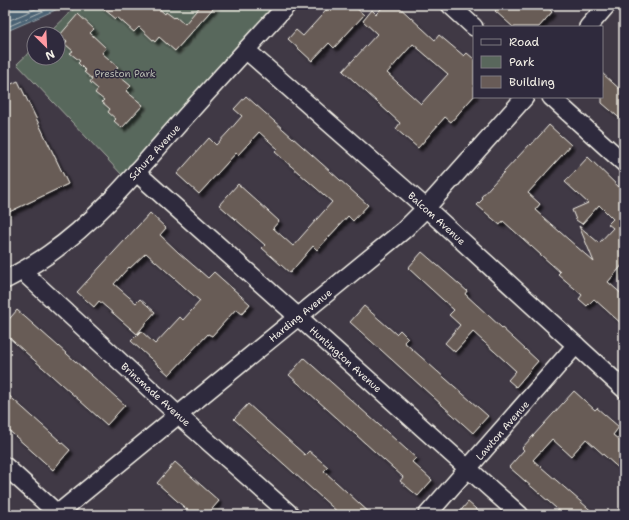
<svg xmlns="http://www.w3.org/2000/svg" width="629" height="520" font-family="'Shantell Sans',sans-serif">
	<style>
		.green { fill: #59675c; stroke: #a6aca2 }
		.water { fill: #4c6475; stroke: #8f9ca3 }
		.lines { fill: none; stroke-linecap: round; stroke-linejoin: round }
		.shore { stroke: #b1b9ba; stroke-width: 1 }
		.building { fill: #685b57; stroke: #f4f1e8; fill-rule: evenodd; filter: url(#shadow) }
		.minor-casing { stroke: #f4f1e8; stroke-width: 20 }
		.minor { stroke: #2f2a3d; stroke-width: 17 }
		.labels { text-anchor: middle; stroke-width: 3; stroke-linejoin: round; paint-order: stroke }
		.park-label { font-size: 10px; fill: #b6bab0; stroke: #2f2a3d }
		.street-label { font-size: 10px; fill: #f4f1e8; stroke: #2f2a3d }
	</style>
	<defs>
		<filter id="shadow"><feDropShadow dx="3.5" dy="3.5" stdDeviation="1" flood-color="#0009"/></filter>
	</defs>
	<rect width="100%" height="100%" fill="#403945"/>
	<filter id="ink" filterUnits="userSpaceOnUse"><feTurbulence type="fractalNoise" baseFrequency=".025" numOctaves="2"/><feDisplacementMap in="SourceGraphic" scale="8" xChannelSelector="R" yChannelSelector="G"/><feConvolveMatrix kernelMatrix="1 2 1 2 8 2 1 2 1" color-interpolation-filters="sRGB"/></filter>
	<g filter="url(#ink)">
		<!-- green -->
		<path class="green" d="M 78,5 L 280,5 L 124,177 L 17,64 L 34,48 L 34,58 L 58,58 L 58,34 L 48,34 Z"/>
		<!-- water -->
		<path class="water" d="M 5,5 L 67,5 L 5,32 Z"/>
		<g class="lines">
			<!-- shore -->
			<g class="shore">
				<path d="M 5,22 L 45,5"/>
				<path d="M 5,28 L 57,5"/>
			</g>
		</g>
		<!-- building -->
		<g class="building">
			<path d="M 99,5 L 155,5 L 165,14 L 166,12 L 174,18 L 176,16 L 185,24 L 201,5 L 216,5 L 175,51 L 159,37 L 155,42 L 139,27 L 134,32 L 117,17 L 116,19 Z"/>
			<path d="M 331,5 L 353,5 L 364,15 L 334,48 L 329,43 L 312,61 L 288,39 L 296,30 L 303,36 Z"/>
			<path d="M 385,5 L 397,5 L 435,40 L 439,35 L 464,56 L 467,53 L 474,59 L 474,96 L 451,122 L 445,117 L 418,148 L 396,129 L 400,123 L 343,71 L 377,34 L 363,21 L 372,10 L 376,14 ZM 413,44 L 448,74 L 421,104 L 387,73 Z"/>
			<path d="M 500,5 L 545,5 L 552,12 L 539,27 L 513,27 L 495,11 Z"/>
			<path d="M 78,14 L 94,29 L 90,33 L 106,48 L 102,53 L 118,67 L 114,72 L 131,86 L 126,91 L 143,105 L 122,128 L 114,121 L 116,119 L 108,112 L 110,109 L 102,102 L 104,100 L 95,93 L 98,89 L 90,82 L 92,79 L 84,72 L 86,71 L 78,63 L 80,61 L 70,53 L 73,51 L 65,44 L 67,41 L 60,35 Z"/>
			<path d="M 602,73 L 624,93 L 624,122 L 602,103 Z"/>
			<path d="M 18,81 L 68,184 L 5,214 L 5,87 Z"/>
			<path d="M 246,96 L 368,205 L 353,221 L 348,216 L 317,250 L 313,246 L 290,273 L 262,248 L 265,245 L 219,205 L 238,184 L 279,221 L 273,228 L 293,246 L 332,202 L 275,152 L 278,149 L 259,132 L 238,155 L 236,153 L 199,194 L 177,174 L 209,138 L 216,145 L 229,131 L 242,116 L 234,109 Z"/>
			<path d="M 549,125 L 571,145 L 528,193 L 540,204 L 535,210 L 594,262 L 579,226 L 599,243 L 613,228 L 608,224 L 613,219 L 599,205 L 582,224 L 576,220 L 572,210 L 588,203 L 565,182 L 588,157 L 624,192 L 624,263 L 608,282 L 624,296 L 624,326 L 594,299 L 587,306 L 579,299 L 582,295 L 558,274 L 560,272 L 503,221 L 500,225 L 477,205 L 483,199 L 481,197 L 491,186 L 530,144 L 531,145 Z"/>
			<path d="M 150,213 L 166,228 L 160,235 L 179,253 L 208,278 L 214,272 L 250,304 L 242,314 L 236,309 L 212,336 L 208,334 L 169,375 L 131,341 L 141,331 L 155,344 L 180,317 L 183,320 L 200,301 L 146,253 L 130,268 L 129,267 L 114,284 L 136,303 L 140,299 L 155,312 L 137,334 L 99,301 L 94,307 L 77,292 Z"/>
			<path d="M 422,252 L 467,291 L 465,294 L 538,361 L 516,387 L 508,380 L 516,371 L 473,332 L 455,352 L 445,343 L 460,325 L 449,315 L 454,310 L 408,268 Z"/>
			<path d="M 364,306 L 396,334 L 400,330 L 408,338 L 404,342 L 488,416 L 473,433 L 350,322 Z"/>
			<path d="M 17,310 L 125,405 L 107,425 L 5,334 L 5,324 Z"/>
			<path d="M 304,358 L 416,458 L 412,462 L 432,480 L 418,496 L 400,481 L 403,477 L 289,375 Z"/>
			<path d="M 574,391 L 595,410 L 597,408 L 619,427 L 613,435 L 624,444 L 624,473 L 586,439 L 571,456 L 552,439 L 533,460 L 596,515 L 564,515 L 509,467 L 524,450 L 522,448 Z"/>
			<path d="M 5,392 L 70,450 L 53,470 L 5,427 Z"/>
			<path d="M 248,404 L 305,455 L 309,451 L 328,467 L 324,471 L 372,515 L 341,515 L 247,431 L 234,419 Z"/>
			<path d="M 175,462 L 219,501 L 207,515 L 193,515 L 157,483 Z"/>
			<path d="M 468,502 L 483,515 L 457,515 Z"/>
		</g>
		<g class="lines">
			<!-- minor casing -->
			<g class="minor-casing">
				<g id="minor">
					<path d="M 450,5 L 474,27"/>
					<path d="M 588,27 L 607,5"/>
					<path d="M 246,50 L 426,208 L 624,389"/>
					<path d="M 551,97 L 624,163"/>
					<path d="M 136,172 L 520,515"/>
					<path d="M 22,271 L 178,415 L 291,515"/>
					<path d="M 5,280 C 20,272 35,264 49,254 C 102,217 143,164 185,117 C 219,79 253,42 287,5"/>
					<path d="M 5,466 L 59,515"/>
					<path d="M 56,515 L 404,230 L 426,208 L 525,97"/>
					<path d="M 427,515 L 576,345"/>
				</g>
			</g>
			<!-- minor -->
			<use href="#minor" class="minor"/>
		</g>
	</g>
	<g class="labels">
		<!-- park labels -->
		<g class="park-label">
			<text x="125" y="77">Preston Park</text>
		</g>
		<!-- street labels -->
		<g class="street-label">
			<text transform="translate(154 152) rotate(-48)" y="4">Schurz Avenue</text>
			<text transform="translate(437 218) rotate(42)" y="4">Balcom Avenue</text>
			<text transform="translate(300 315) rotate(-39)" y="4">Harding Avenue</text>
			<text transform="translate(346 359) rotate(42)" y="4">Huntington Avenue</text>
			<text transform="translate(156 394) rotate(42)" y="4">Brinsmade Avenue</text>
			<text transform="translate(502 430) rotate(-49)" y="4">Lawton Avenue</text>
		</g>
	</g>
	<!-- margin -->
	<rect width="629" height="520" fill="none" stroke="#2f2a3d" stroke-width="20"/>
	<rect x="10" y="10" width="609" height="500" fill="none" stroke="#f4f1e8" stroke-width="1.5" filter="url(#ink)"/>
	<!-- legend -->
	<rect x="473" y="26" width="130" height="72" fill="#2f2a3d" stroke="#7e7a81"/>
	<rect x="481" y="39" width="20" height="6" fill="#2f2a3d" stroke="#7e7a81"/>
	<text x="509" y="46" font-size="12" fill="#f4f1e8">Road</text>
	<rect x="481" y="56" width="20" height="12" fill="#59675c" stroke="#7e7a81"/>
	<text x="509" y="66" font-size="12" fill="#f4f1e8">Park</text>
	<rect x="481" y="76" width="20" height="12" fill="#685b57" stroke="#7e7a81"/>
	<text x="509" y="86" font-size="12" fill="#f4f1e8">Building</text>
	<!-- north arrow -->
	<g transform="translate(46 46) rotate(156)"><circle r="19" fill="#2f2a3d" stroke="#7e7a81"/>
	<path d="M0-3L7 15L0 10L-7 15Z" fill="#ff9aa2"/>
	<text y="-6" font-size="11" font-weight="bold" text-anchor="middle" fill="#f4f1e8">N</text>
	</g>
</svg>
